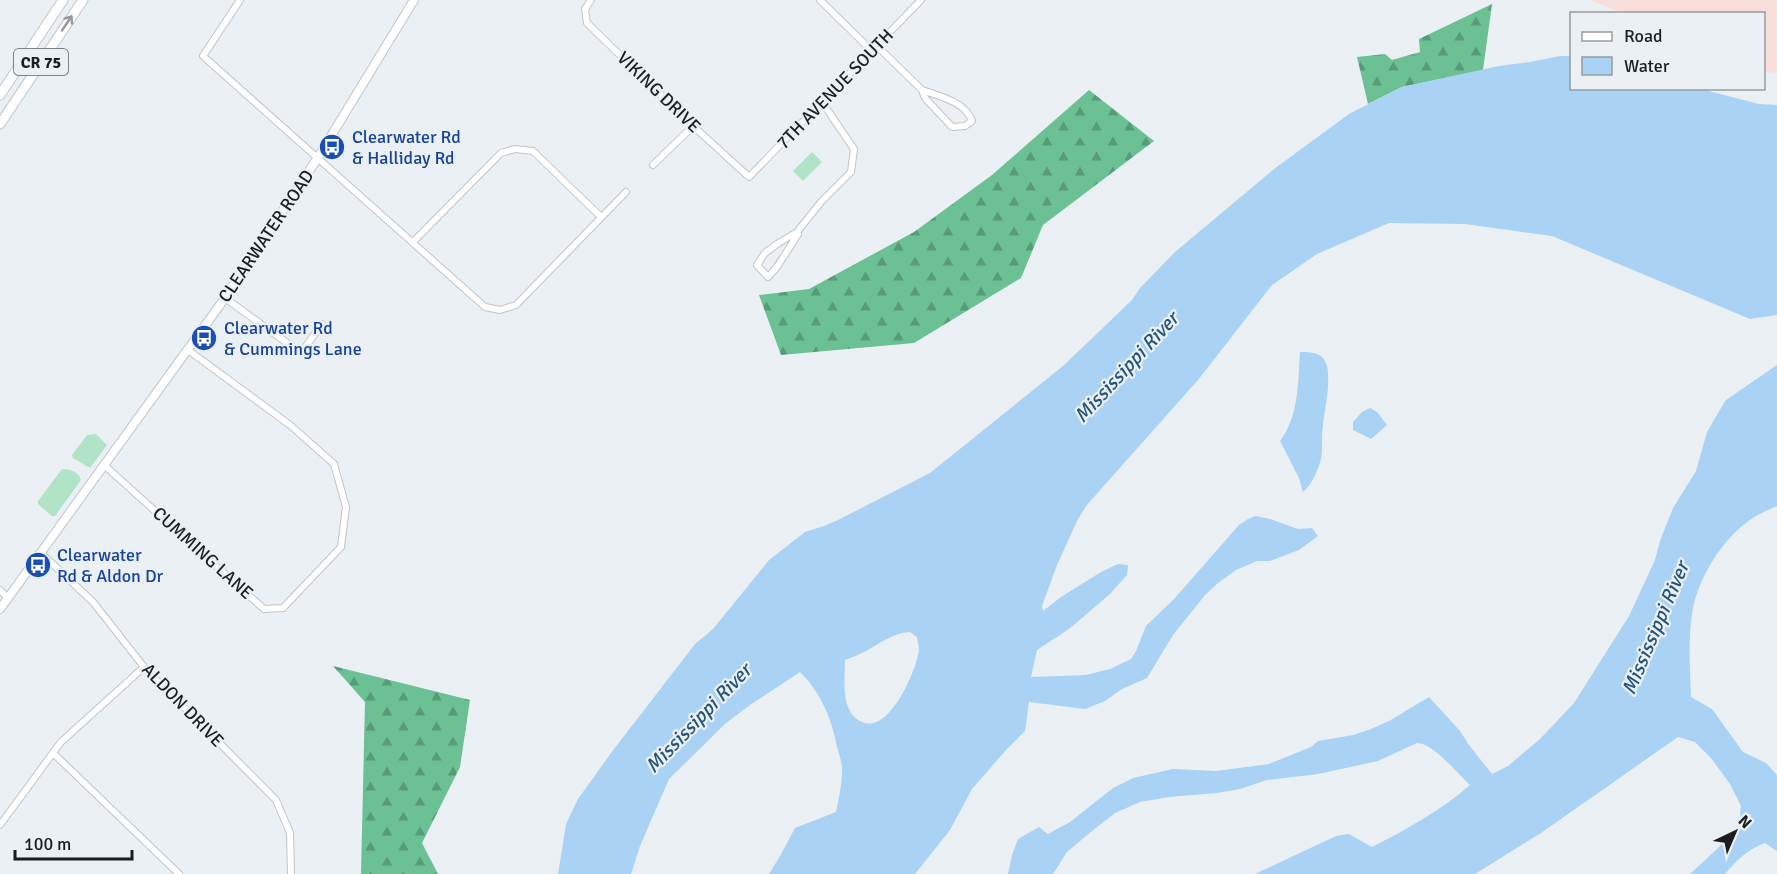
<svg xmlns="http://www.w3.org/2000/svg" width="1777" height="874" font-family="Signika,sans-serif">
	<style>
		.education { fill: #f9dfdb }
		.grass { fill: #b1e4c7 }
		.forest { fill: url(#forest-firs) }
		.water { fill: #aad2f4; fill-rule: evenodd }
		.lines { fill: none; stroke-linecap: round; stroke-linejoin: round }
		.minor-casing { stroke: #c0c5ca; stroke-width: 8 }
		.tertiary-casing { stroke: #c0c5ca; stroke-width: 10 }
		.primary-casing { stroke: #c0c5ca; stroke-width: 11 }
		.minor { stroke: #fff; stroke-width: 6 }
		.tertiary { stroke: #fff; stroke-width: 8 }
		.primary { stroke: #fff; stroke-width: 9 }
		.oneway { stroke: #98999a }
		.labels { text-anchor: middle; stroke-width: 4.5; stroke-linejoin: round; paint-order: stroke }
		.shield { fill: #ebf0f5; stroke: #595c5e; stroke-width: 1.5 }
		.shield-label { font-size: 16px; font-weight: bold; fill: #1b1d1e }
		.street-label { font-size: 18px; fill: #1b1d1e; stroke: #ebf0f5 }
		.transit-label { font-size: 18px; fill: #164399; stroke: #ebf0f5; text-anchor: start }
		.water-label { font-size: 20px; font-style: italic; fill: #235479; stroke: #ebf0f5 }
	</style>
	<defs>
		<pattern id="forest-firs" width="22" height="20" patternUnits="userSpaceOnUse" patternTransform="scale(1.5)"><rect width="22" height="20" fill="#6bc094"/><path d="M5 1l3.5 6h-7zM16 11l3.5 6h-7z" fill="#579b78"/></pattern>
	</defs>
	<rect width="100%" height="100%" fill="#ebf0f5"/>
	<!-- education -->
	<path class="education" d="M 1590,0 L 1777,0 L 1777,73 L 1764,72 L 1764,14 L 1622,13 Z"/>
	<!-- grass -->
	<g class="grass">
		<path d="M 812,152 L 822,162 L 803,181 L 793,171 Z"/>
		<path d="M 96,434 L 107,445 L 90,468 L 73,458 L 72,455 L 87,435 Z"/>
		<path d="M 62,469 C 70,469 79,472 81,480 L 55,516 L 52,516 L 38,504 L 38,501 Z"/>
	</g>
	<!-- forest -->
	<g class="forest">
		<path d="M 1492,4 L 1483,70 L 1402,87 L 1368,104 L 1357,57 L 1385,54 L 1392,60 L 1420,52 L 1419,39 Z"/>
		<path d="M 1089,90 L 1154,141 L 1043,225 L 1021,278 L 914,343 L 781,355 L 759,295 L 809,289 L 914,232 L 992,175 Z"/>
		<path d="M 333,666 L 470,700 L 460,767 L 422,843 L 438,874 L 361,874 L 365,702 Z"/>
	</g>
	<!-- water -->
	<g class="water">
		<path d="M 1560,56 L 1571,56 L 1572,88 L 1701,89 L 1759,104 L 1777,105 L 1777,315 L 1750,319 L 1552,236 L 1465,224 L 1389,223 L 1317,254 L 1272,285 L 1198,380 L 1086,506 L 1077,521 L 1057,565 L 1042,606 L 1043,611 L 1061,597 L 1101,572 L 1118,564 L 1128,565 L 1127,575 L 1110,594 L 1069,629 L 1037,650 L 1031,677 L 1086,675 L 1110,669 L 1131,659 L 1136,651 L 1146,626 L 1174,599 L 1239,525 L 1248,519 L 1256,516 L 1270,519 L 1298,529 L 1312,528 L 1318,536 L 1299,550 L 1270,561 L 1257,561 L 1236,570 L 1218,583 L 1205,595 L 1173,635 L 1147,678 L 1122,689 L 1105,701 L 1085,709 L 1029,702 L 1025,731 L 1007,749 L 972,789 L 950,830 L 915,874 L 769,874 L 780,856 L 795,828 L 836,812 C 839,798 842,784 842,770 C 842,762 839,754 837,747 C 832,719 821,693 800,672 L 750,705 L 726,723 L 669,779 L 640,846 L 631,874 L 558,874 L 566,824 L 578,799 L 614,749 L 695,644 L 713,629 L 769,560 L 805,532 L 824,526 L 838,520 L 930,473 L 1063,366 L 1132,300 L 1140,288 L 1175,252 L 1274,169 L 1349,114 L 1402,87 L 1499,66 L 1530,62 ZM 910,632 L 917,637 C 918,643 920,650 918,655 C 914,675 887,737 860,721 C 856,719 852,715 850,711 C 842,697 845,676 845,660 C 851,658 858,655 864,652 C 879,644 892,633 910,632 Z"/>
		<path d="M 1300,352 C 1308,352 1316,352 1322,357 C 1335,369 1324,411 1323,426 C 1321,437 1323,449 1321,459 C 1317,472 1313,483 1303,492 L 1299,478 L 1280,441 C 1299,416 1298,382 1300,352 Z"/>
		<path d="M 1777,365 L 1777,506 C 1770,509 1763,512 1756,516 C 1725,534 1697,578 1692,614 C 1688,641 1690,669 1691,697 L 1712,709 L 1743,752 L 1766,763 L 1777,775 L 1777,851 L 1765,843 C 1748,849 1737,860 1725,874 L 1690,874 L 1717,849 L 1739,825 L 1741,806 L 1730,784 L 1711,758 L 1695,742 L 1678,737 L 1541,833 L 1475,874 L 1255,874 L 1336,836 L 1349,834 L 1372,847 C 1407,829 1440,811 1470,785 C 1458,774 1433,743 1417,743 L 1378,761 L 1318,774 L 1267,780 L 1240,789 L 1217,793 L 1169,797 L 1140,802 L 1115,813 L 1092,831 L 1067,852 L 1053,874 L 1008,874 L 1012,855 L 1018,839 L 1039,827 L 1048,834 L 1070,822 L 1113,788 L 1133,778 L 1173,769 L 1216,771 L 1269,764 L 1311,747 L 1318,741 L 1353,735 L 1371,729 L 1389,721 L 1429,697 L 1460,731 L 1469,745 L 1492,774 L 1508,766 L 1540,739 L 1574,703 L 1629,616 L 1655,560 L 1660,541 L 1673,508 L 1696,471 L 1707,432 L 1718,413 L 1726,400 Z"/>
		<path d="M 1370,408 L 1377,412 L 1387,425 L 1371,439 L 1353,430 L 1353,422 L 1362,412 Z"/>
	</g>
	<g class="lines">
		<!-- minor casing -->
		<g class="minor-casing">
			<g id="minor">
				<path d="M 240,0 L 203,56 L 485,307 L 500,310 L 516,305 L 626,192"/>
				<path d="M 591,0 L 585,9 L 587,23 L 693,126 L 749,177 L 921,0"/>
				<path d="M 820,0 L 872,51"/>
				<path d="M 877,46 L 922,90 L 925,98 L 952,127 L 965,126 L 972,121 C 966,102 939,96 922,90"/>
				<path d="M 653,165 L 693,126"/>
				<path d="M 797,232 L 798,234 L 777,267 L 768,277 L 757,265 L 765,253 L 777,244 L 797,232 L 821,202 L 851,172 L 854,149 L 822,102"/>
				<path d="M 413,242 L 501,153 L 515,149 L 533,151 L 601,217"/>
				<path d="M 225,298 L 301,353 L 322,324"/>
				<path d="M 104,465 L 264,609 L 283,608 L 341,547 L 346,507 L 334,464 L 290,425 L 188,350"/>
				<path d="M 40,552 L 93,602 L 144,667 L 276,800 L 290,833 L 291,874"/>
				<path d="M 0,590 L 8,598"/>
				<path d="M 53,753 L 179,874"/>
				<path d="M 0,825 L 61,742 L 144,667"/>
			</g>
		</g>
		<!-- tertiary casing -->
		<g class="tertiary-casing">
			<path id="tertiary" d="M 0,609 L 225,298 L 317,159 L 414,0"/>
		</g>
		<!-- primary casing -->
		<g class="primary-casing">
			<g id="primary">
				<path d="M 0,95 L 63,0"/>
				<path d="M 0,124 L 83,0"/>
			</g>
		</g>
		<!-- minor -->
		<use href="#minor" class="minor"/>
		<!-- tertiary -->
		<use href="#tertiary" class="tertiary"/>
		<!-- primary -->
		<use href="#primary" class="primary"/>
	</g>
	<!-- one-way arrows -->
	<defs><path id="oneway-shaft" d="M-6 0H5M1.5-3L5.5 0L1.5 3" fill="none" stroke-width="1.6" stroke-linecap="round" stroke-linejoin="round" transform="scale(1.5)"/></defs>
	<use class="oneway" href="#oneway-shaft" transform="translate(67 23) rotate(-56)"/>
	<!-- icons -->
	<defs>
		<g id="bus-disc" transform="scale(1.35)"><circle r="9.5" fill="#1a4fb4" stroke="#ebf0f5"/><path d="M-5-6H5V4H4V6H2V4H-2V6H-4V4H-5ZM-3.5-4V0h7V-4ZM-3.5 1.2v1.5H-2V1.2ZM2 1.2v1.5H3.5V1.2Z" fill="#fff"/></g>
	</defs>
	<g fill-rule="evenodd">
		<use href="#bus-disc" x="332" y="147"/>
		<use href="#bus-disc" x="204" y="338"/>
		<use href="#bus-disc" x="38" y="565"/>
	</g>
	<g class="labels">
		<!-- shield labels -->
		<rect class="shield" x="14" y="49" width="54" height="26" rx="4.5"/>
		<g class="shield-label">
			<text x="41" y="68">CR 75</text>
		</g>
		<!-- street labels -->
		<g class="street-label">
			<text transform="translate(835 89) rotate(-46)" y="6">7TH AVENUE SOUTH</text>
			<text transform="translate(659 92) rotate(44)" y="6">VIKING DRIVE</text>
			<text transform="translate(266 236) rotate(-56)" y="6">CLEARWATER ROAD</text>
			<text transform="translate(203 553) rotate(42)" y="6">CUMMING LANE</text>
			<text transform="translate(183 705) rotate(46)" y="6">ALDON DRIVE</text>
		</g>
		<!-- transit labels -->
		<g class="transit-label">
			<text x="352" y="143">Clearwater Rd<tspan x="352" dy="21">&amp; Halliday Rd</tspan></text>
			<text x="224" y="334">Clearwater Rd<tspan x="224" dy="21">&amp; Cummings Lane</tspan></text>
			<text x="57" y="561">Clearwater<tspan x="57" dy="21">Rd &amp; Aldon Dr</tspan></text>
		</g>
		<!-- water labels -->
		<g class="water-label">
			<text transform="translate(1126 367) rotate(-47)" y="7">Mississippi River</text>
			<text transform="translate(1655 628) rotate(-67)" y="7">Mississippi River</text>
			<text transform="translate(698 718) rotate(-46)" y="7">Mississippi River</text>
		</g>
	</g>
	<!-- legend -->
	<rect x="1570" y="12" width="195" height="78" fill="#ebf0f5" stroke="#989c9f" stroke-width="1.5"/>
	<rect x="1582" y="32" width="30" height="9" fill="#ffffff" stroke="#989c9f" stroke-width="1.5"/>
	<text x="1624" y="42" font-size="18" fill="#1b1d1e">Road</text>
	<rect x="1582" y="57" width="30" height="18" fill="#aad2f4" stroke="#989c9f" stroke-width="1.5"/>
	<text x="1624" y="72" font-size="18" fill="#1b1d1e">Water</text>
	<!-- north arrow -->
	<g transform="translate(1735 832) rotate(44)" stroke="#ebf0f5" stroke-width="4.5" paint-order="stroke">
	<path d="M0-4.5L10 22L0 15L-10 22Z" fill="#1b1d1e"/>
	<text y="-9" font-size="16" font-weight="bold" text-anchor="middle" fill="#1b1d1e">N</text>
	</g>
	<!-- scale -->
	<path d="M15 850v9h117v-9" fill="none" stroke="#1b1d1e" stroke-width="3"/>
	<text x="24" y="850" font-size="18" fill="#1b1d1e" stroke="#ebf0f5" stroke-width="4.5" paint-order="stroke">100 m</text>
</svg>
